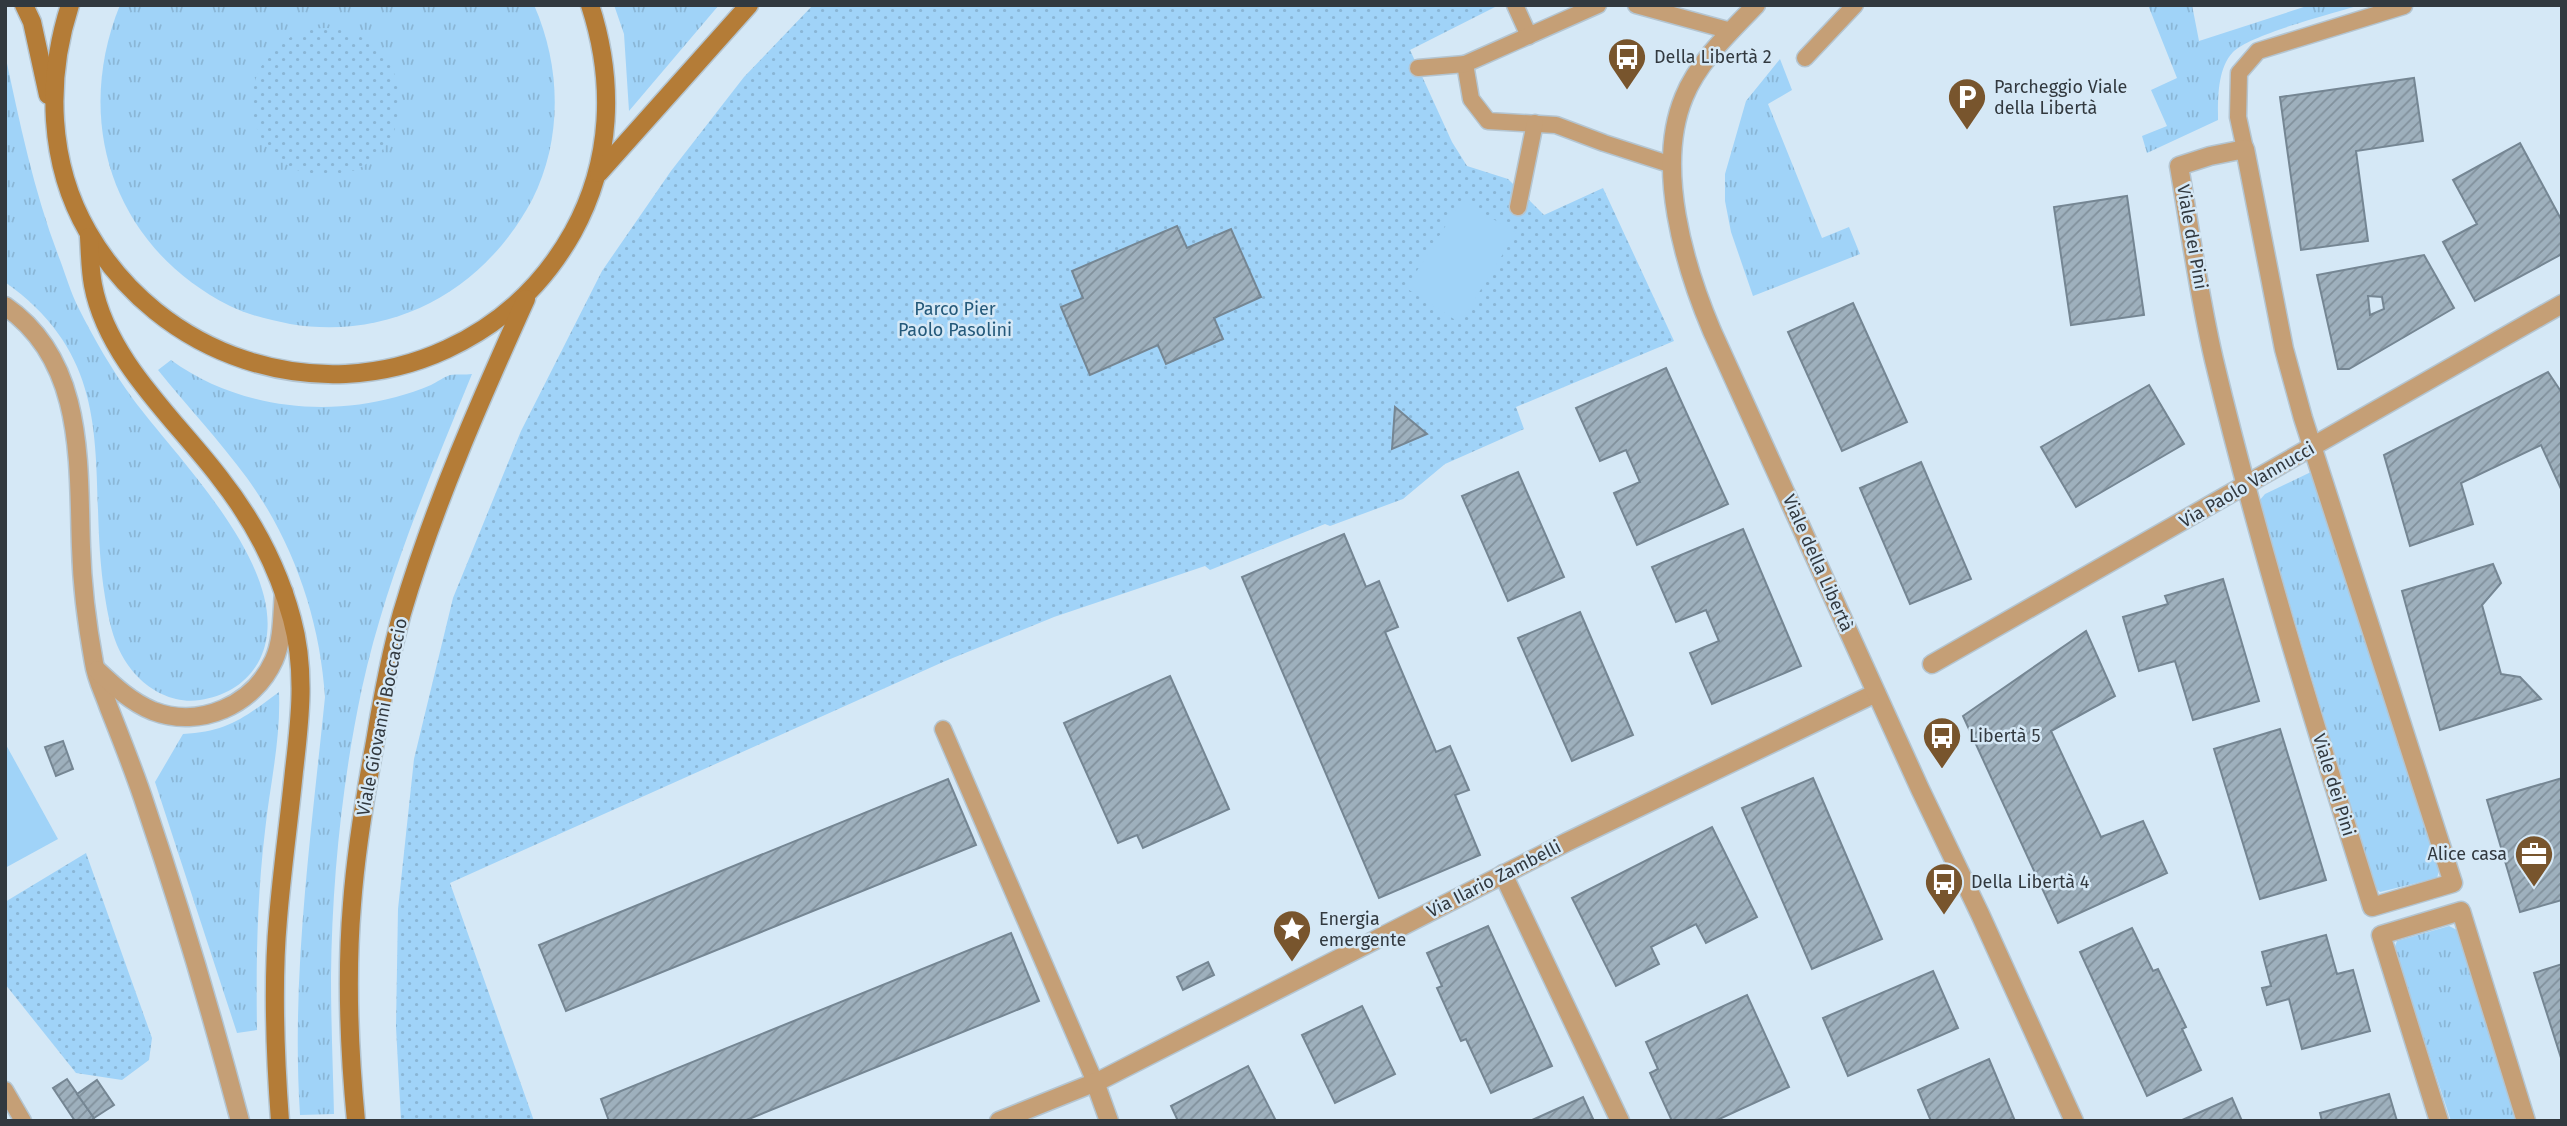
<svg xmlns="http://www.w3.org/2000/svg" width="2567" height="1126" font-family="'Fira Sans',sans-serif">
	<style>
		.grass { fill: url(#grass-tufts) }
		.park { fill: url(#park-dots) }
		.pitch { fill: #a0d3f8 }
		.building { fill: url(#building-hatch); stroke: #758693; stroke-width: 2; fill-rule: evenodd }
		.lines { fill: none; stroke-linecap: round; stroke-linejoin: round }
		.service-casing { stroke: #b4c5d1; stroke-width: 19 }
		.minor-casing { stroke: #b4c5d1; stroke-width: 21 }
		.tertiary-casing { stroke: #b4c5d1; stroke-width: 21 }
		.secondary-casing { stroke: #b4c5d1; stroke-width: 21 }
		.service { stroke: #c59f76; stroke-width: 16 }
		.minor { stroke: #c59f76; stroke-width: 18 }
		.tertiary { stroke: #c59f76; stroke-width: 18 }
		.secondary { stroke: #b47c37; stroke-width: 18 }
		.labels { text-anchor: middle; stroke-width: 5; stroke-linejoin: round; paint-order: stroke }
		.poi-label { font-size: 18px; fill: #32393f; stroke: #d5e8f6; text-anchor: start }
		.street-label { font-size: 18px; fill: #32393f; stroke: #d5e8f6 }
		.park-label { font-size: 18px; fill: #24597a; stroke: #d5e8f6 }
	</style>
	<defs>
		<pattern id="grass-tufts" width="24" height="20" patternUnits="userSpaceOnUse" patternTransform="scale(1.75)"><rect width="24" height="20" fill="#a0d3f8"/><path d="M3 7l-1-3M5 7V3M7 7l1-3M15 17l-1-3M17 17v-4M19 17l1-3" fill="none" stroke="#8ab6d6"/></pattern>
		<pattern id="park-dots" width="8" height="8" patternUnits="userSpaceOnUse" patternTransform="scale(1.75)"><rect width="8" height="8" fill="#a0d3f8"/><path d="M2 2h.1M6 6h.1" fill="none" stroke="#8ab6d6" stroke-width="1.8" stroke-linecap="round"/></pattern>
		<pattern id="building-hatch" width="6" height="6" patternUnits="userSpaceOnUse" patternTransform="scale(1.75)"><rect width="6" height="6" fill="#9eb0bd"/><path d="M-1 1l2-2M0 6l6-6M5 7l2-2" fill="none" stroke="#81909b"/></pattern>
	</defs>
	<rect width="100%" height="100%" fill="#d5e8f6"/>
	<!-- grass -->
	<g class="grass">
		<path d="M 120,5 L 534,5 C 561,66 563,139 532,200 C 484,290 393,341 290,324 C 270,320 248,315 230,306 C 114,248 72,123 120,5 Z"/>
		<path d="M 614,5 L 719,5 L 629,111 L 624,34 Z"/>
		<path d="M 2148,5 L 2192,5 L 2199,41 L 2310,5 L 2360,5 C 2332,14 2251,34 2233,52 C 2217,69 2218,99 2218,120 L 2147,153 L 2142,136 L 2167,126 L 2151,90 L 2177,78 Z"/>
		<path d="M 5,54 C 20,124 34,193 60,260 C 66,276 71,293 78,307 C 94,339 112,370 133,399 C 178,460 299,577 260,659 C 248,683 226,696 200,700 C 178,704 153,693 138,677 C 116,654 110,628 105,597 C 85,474 126,368 5,282 Z"/>
		<path d="M 1780,59 L 1792,90 L 1768,104 L 1822,238 L 1849,227 L 1860,254 L 1753,296 L 1731,232 L 1725,201 L 1725,174 L 1746,101 Z"/>
		<path d="M 171,360 C 234,406 320,418 396,397 C 407,394 420,390 431,385 C 437,382 444,377 450,375 C 457,374 465,375 472,374 C 430,477 386,579 362,688 C 342,782 332,881 331,977 C 331,1023 333,1069 334,1114 L 300,1115 C 291,975 311,836 325,697 C 320,619 293,541 247,478 C 219,440 187,406 158,370 Z"/>
		<path d="M 2311,472 L 2313,473 L 2439,871 L 2437,878 L 2380,892 L 2374,887 L 2259,501 L 2265,494 Z"/>
		<path d="M 279,692 C 281,739 270,784 265,831 C 257,897 256,964 257,1030 L 237,1033 L 155,782 L 183,734 C 227,732 244,718 279,692 Z"/>
		<path d="M 2449,926 L 2457,930 L 2516,1121 L 2451,1121 L 2394,949 L 2397,941 Z"/>
	</g>
	<!-- park -->
	<g class="park">
		<path d="M 813,5 L 1499,5 L 1410,50 L 1452,142 L 1467,166 L 1508,179 L 1544,215 L 1603,188 L 1674,341 L 1516,407 L 1524,429 L 1445,464 L 1403,499 L 1330,526 L 1325,524 L 1210,570 L 1205,566 L 1054,617 L 943,662 L 450,883 L 534,1121 L 401,1121 L 396,1027 L 398,909 L 414,759 L 453,598 L 521,431 L 602,271 L 671,171 L 744,77 Z"/>
		<circle cx="326" cy="102" r="74"/>
		<path d="M 86,853 L 152,1038 L 149,1060 L 122,1080 L 76,1073 L 5,984 L 5,902 Z"/>
	</g>
	<!-- pitch -->
	<g class="pitch">
		<path d="M 1462,200 L 1516,233 L 1460,323 L 1406,288 Z"/>
		<path d="M 5,743 L 58,839 L 5,868 Z"/>
	</g>
	<!-- building -->
	<g class="building">
		<path d="M 2414,78 L 2423,141 L 2356,151 L 2368,241 L 2301,250 L 2280,97 Z"/>
		<path d="M 2520,143 L 2562,221 L 2562,254 L 2475,301 L 2443,242 L 2477,224 L 2453,180 Z"/>
		<path d="M 2127,196 L 2144,315 L 2071,325 L 2054,207 Z"/>
		<path d="M 1177,226 L 1187,248 L 1231,229 L 1261,297 L 1214,318 L 1223,339 L 1166,364 L 1158,345 L 1090,375 L 1061,307 L 1083,298 L 1072,271 Z"/>
		<path d="M 2424,255 L 2454,308 L 2349,369 L 2338,369 L 2317,275 ZM 2368,296 L 2382,297 L 2384,309 L 2370,315 Z"/>
		<path d="M 1853,303 L 1907,422 L 1842,451 L 1788,332 Z"/>
		<path d="M 1666,368 L 1728,504 L 1637,545 L 1614,493 L 1640,482 L 1626,450 L 1600,461 L 1576,408 Z"/>
		<path d="M 2548,372 L 2562,393 L 2562,491 L 2541,445 L 2461,483 L 2473,524 L 2410,546 L 2384,455 Z"/>
		<path d="M 2149,385 L 2184,444 L 2076,507 L 2041,447 Z"/>
		<path d="M 1395,407 L 1427,434 L 1392,449 Z"/>
		<path d="M 1921,462 L 1971,579 L 1910,604 L 1860,488 Z"/>
		<path d="M 1518,472 L 1564,577 L 1508,601 L 1462,496 Z"/>
		<path d="M 1743,529 L 1801,666 L 1712,704 L 1690,653 L 1719,641 L 1706,610 L 1676,622 L 1652,567 Z"/>
		<path d="M 1344,534 L 1366,587 L 1379,581 L 1398,627 L 1385,632 L 1436,752 L 1450,746 L 1469,790 L 1455,795 L 1480,855 L 1379,898 L 1242,577 Z"/>
		<path d="M 2493,564 L 2501,583 L 2482,605 L 2501,674 L 2520,677 L 2541,699 L 2440,730 L 2402,591 Z"/>
		<path d="M 2223,579 L 2259,701 L 2193,720 L 2175,661 L 2139,671 L 2123,617 L 2168,604 L 2165,596 Z"/>
		<path d="M 1580,612 L 1633,735 L 1572,761 L 1518,638 Z"/>
		<path d="M 2086,631 L 2115,696 L 2051,731 L 2101,837 L 2143,821 L 2167,873 L 2058,923 L 1963,716 Z"/>
		<path d="M 1170,676 L 1229,809 L 1143,848 L 1137,835 L 1118,843 L 1064,723 Z"/>
		<path d="M 2280,729 L 2326,880 L 2260,899 L 2214,749 Z"/>
		<path d="M 63,741 L 73,769 L 56,776 L 45,747 Z"/>
		<path d="M 1813,778 L 1882,939 L 1812,969 L 1742,808 Z"/>
		<path d="M 2562,778 L 2562,900 L 2520,912 L 2487,800 Z"/>
		<path d="M 948,779 L 976,845 L 566,1011 L 539,945 Z"/>
		<path d="M 1712,827 L 1757,917 L 1706,943 L 1696,924 L 1651,947 L 1659,964 L 1616,986 L 1572,898 Z"/>
		<path d="M 1488,926 L 1552,1066 L 1491,1093 L 1466,1039 L 1461,1041 L 1437,988 L 1442,986 L 1427,953 Z"/>
		<path d="M 2132,928 L 2153,971 L 2158,969 L 2186,1027 L 2182,1029 L 2201,1070 L 2147,1096 L 2080,952 Z"/>
		<path d="M 1011,933 L 1039,1001 L 744,1121 L 609,1121 L 601,1099 Z"/>
		<path d="M 2326,935 L 2337,974 L 2353,970 L 2370,1031 L 2302,1049 L 2289,999 L 2267,1005 L 2262,988 L 2271,986 L 2262,952 Z"/>
		<path d="M 1208,962 L 1214,975 L 1183,990 L 1177,977 Z"/>
		<path d="M 2562,964 L 2562,1061 L 2534,973 Z"/>
		<path d="M 1933,971 L 1958,1028 L 1848,1076 L 1823,1018 Z"/>
		<path d="M 1747,995 L 1789,1087 L 1715,1121 L 1672,1121 L 1650,1073 L 1658,1069 L 1646,1042 Z"/>
		<path d="M 1362,1006 L 1395,1074 L 1335,1103 L 1302,1035 Z"/>
		<path d="M 1989,1059 L 2015,1121 L 1931,1121 L 1918,1090 Z"/>
		<path d="M 1248,1066 L 1276,1121 L 1178,1121 L 1171,1106 Z"/>
		<path d="M 67,1079 L 94,1118 L 91,1121 L 75,1121 L 53,1088 Z"/>
		<path d="M 97,1080 L 114,1105 L 94,1118 L 77,1094 Z"/>
		<path d="M 2389,1094 L 2397,1121 L 2322,1121 L 2320,1113 Z"/>
		<path d="M 1583,1097 L 1594,1121 L 1530,1121 Z"/>
		<path d="M 2232,1098 L 2242,1121 L 2180,1121 Z"/>
	</g>
	<g class="lines">
		<!-- service casing -->
		<g class="service-casing">
			<g id="service">
				<path d="M 1515,5 L 1529,36"/>
				<path d="M 1598,5 L 1465,64 L 1471,99 L 1488,121 L 1556,125 L 1604,143 L 1672,165"/>
				<path d="M 1636,5 L 1731,31"/>
				<path d="M 1805,58 L 1855,5"/>
				<path d="M 1418,68 L 1465,64"/>
				<path d="M 2245,149 L 2238,117 L 2239,73 L 2258,51 L 2404,6"/>
				<path d="M 1518,207 L 1535,123"/>
				<path d="M 943,729 L 1095,1082"/>
				<path d="M 5,1090 L 23,1121"/>
			</g>
		</g>
		<!-- minor casing -->
		<g class="minor-casing">
			<g id="minor">
				<path d="M 2245,149 L 2284,349 L 2303,418 L 2453,883 L 2372,907 C 2315,726 2258,544 2214,360 C 2199,296 2190,230 2179,166 L 2210,156 Z"/>
				<path d="M 1932,664 L 2562,304"/>
				<path d="M 1503,874 L 1620,1121"/>
				<path d="M 1095,1082 L 1109,1121"/>
				<path d="M 999,1121 L 1101,1080 L 1567,842 L 1876,693"/>
				<path d="M 2439,1121 L 2381,935 L 2461,911 L 2526,1121"/>
			</g>
		</g>
		<!-- tertiary casing -->
		<g class="tertiary-casing">
			<g id="tertiary">
				<path d="M 1756,5 C 1730,32 1698,62 1684,97 C 1655,167 1684,265 1712,331 L 1920,789 L 1980,914 L 2074,1121"/>
				<path d="M 5,306 C 85,361 78,462 81,547 C 82,586 87,625 94,663 C 96,678 104,693 109,708 C 122,741 135,773 146,807 C 181,910 212,1015 240,1121"/>
				<path d="M 97,670 C 114,686 131,702 153,711 C 200,729 254,705 274,660 C 283,640 282,614 284,592"/>
			</g>
		</g>
		<!-- secondary casing -->
		<g class="secondary-casing">
			<g id="secondary">
				<path d="M 24,5 L 32,22 L 48,95"/>
				<path d="M 70,5 C 46,79 48,163 88,232 C 159,356 316,410 447,349 C 501,324 544,284 573,232 C 612,161 615,82 590,5"/>
				<path d="M 599,173 L 749,5"/>
				<path d="M 89,237 C 90,253 90,269 93,285 C 107,360 176,420 220,478 C 253,520 278,567 292,619 C 306,670 300,720 294,771 C 289,821 282,870 278,919 C 272,986 275,1054 280,1121"/>
				<path d="M 356,1121 C 349,1049 346,976 352,904 C 356,850 365,796 375,742 C 382,699 390,656 402,613 C 434,505 480,401 526,299"/>
			</g>
		</g>
		<!-- service -->
		<use href="#service" class="service"/>
		<!-- minor -->
		<use href="#minor" class="minor"/>
		<!-- tertiary -->
		<use href="#tertiary" class="tertiary"/>
		<!-- secondary -->
		<use href="#secondary" class="secondary"/>
	</g>
	<!-- icons -->
	<defs>
		<g id="bus-pin" transform="scale(2.0125)"><path d="M0 17L-7.5 6A9.5 9.5 0 1 1 7.5 6Z" fill="#78552d" stroke="#d5e8f6"/><path d="M-5-6H5V4H4V6H2V4H-2V6H-4V4H-5ZM-3.5-4V0h7V-4ZM-3.5 1.2v1.5H-2V1.2ZM2 1.2v1.5H3.5V1.2Z" fill="#fff"/></g>
		<g id="parking-pin" transform="scale(2.0125)"><path d="M0 17L-7.5 6A9.5 9.5 0 1 1 7.5 6Z" fill="#78552d" stroke="#d5e8f6"/><path d="M-3.5-5.5H1a3.5 3.5 0 0 1 0 7H-1V5.5H-3.5ZM-1-3.4V-.6H.8a1.4 1.4 0 0 0 0-2.8Z" fill="#fff"/></g>
		<g id="office-pin" transform="scale(2.0125)"><path d="M0 17L-7.5 6A9.5 9.5 0 1 1 7.5 6Z" fill="#78552d" stroke="#d5e8f6"/><path d="M-6-3h4V-5.5h4V-3h4V5H-6ZM-1-4.5V-3h2v-1.5ZM-6 0V1H6V0Z" fill="#fff"/></g>
		<g id="sight-pin" transform="scale(2.0125)"><path d="M0 17L-7.5 6A9.5 9.5 0 1 1 7.5 6Z" fill="#78552d" stroke="#d5e8f6"/><path d="M0-6L1.8-2.2L6-1.7L2.9 1.2L3.7 5.4L0 3.3L-3.7 5.4L-2.9 1.2L-6-1.7L-1.8-2.2Z" fill="#fff"/></g>
	</defs>
	<g fill-rule="evenodd">
		<use href="#bus-pin" x="1627" y="57"/>
		<use href="#parking-pin" x="1967" y="97"/>
		<use href="#bus-pin" x="1942" y="736"/>
		<use href="#office-pin" x="2534" y="854"/>
		<use href="#bus-pin" x="1944" y="882"/>
		<use href="#sight-pin" x="1292" y="929"/>
	</g>
	<g class="labels">
		<!-- poi labels -->
		<g class="poi-label">
			<text x="1654" y="63">Della Libertà 2</text>
			<text x="1994" y="93">Parcheggio Viale<tspan x="1994" dy="21">della Libertà</tspan></text>
			<text x="1969" y="742">Libertà 5</text>
			<text x="2507" y="860" text-anchor="end">Alice casa</text>
			<text x="1971" y="888">Della Libertà 4</text>
			<text x="1319" y="925">Energia<tspan x="1319" dy="21">emergente</tspan></text>
		</g>
		<!-- street labels -->
		<g class="street-label">
			<text transform="translate(2192 237) rotate(80)" y="6">Viale dei Pini</text>
			<text transform="translate(2247 485) rotate(-30)" y="6">Via Paolo Vannucci</text>
			<text transform="translate(1818 563) rotate(66)" y="6">Viale della Libertà</text>
			<text transform="translate(382 717) rotate(-79)" y="6">Viale Giovanni Boccaccio</text>
			<text transform="translate(2334 785) rotate(73)" y="6">Viale dei Pini</text>
			<text transform="translate(1494 879) rotate(-27)" y="6">Via Ilario Zambelli</text>
		</g>
		<!-- park labels -->
		<g class="park-label">
			<text x="955" y="315">Parco Pier<tspan x="955" dy="21">Paolo Pasolini</tspan></text>
		</g>
	</g>
	<!-- border -->
	<rect width="2567" height="1126" fill="none" stroke="#32393f" stroke-width="14"/>
</svg>
